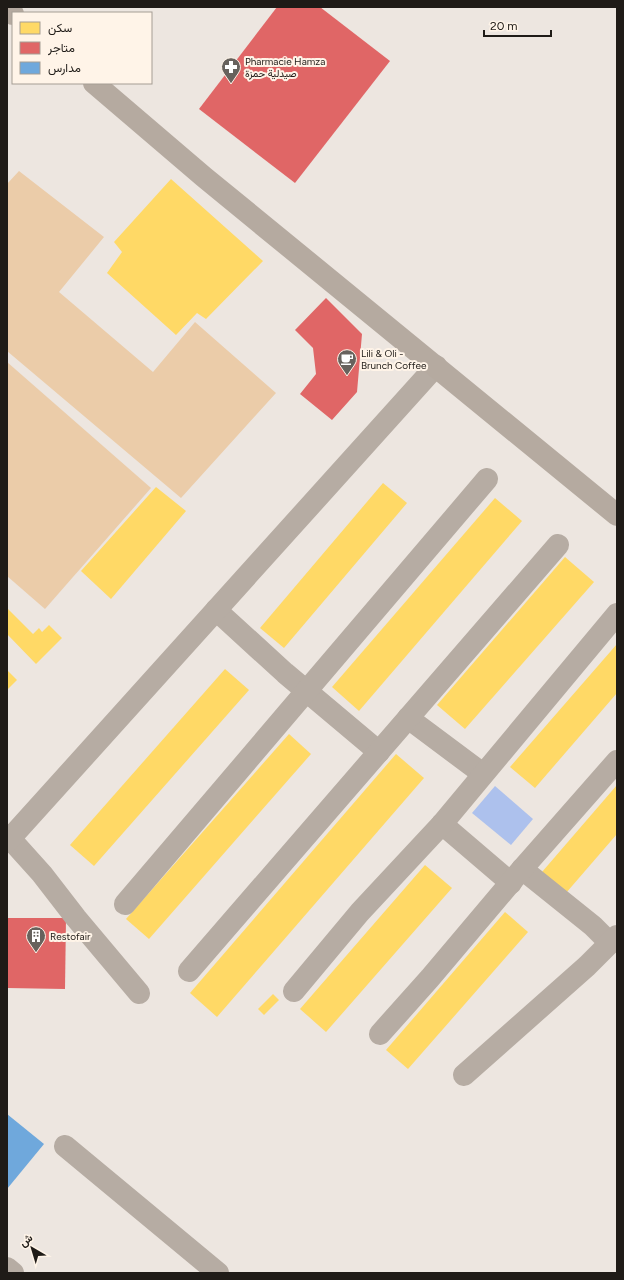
<svg xmlns="http://www.w3.org/2000/svg" width="624" height="1280" font-family="Figtree,Vazirmatn,sans-serif">
	<style>
		.green { fill: #ebcca9 }
		.water { fill: #adc1ed }
		.homes { fill: #ffd966 }
		.shops { fill: #e06666 }
		.schools { fill: #6fa8dc }
		.lines { fill: none; stroke-linecap: round; stroke-linejoin: round }
		.street { stroke: #b6aca3; stroke-width: 22 }
		.secondary { stroke: #b5aaa0; stroke-width: 22 }
		.labels { text-anchor: middle; stroke-width: 4; stroke-linejoin: round; paint-order: stroke }
		.poi-label { font-size: 10px; fill: #1f1b17; stroke: #fff4e8; text-anchor: start }
	</style>
	<rect width="100%" height="100%" fill="#ede6e0"/>
	<!-- green -->
	<g class="green">
		<path d="M 19,171 L 104,237 L 59,292 L 153,372 L 195,322 L 276,393 L 181,498 L 7,351 L 7,184 Z"/>
		<path d="M 7,362 L 151,488 L 45,609 L 7,576 Z"/>
	</g>
	<!-- water -->
	<path class="water" d="M 495,786 L 533,819 L 511,845 L 472,813 Z"/>
	<!-- homes -->
	<g class="homes">
		<path d="M 171,179 L 263,261 L 206,319 L 197,313 L 176,335 L 107,273 L 122,252 L 114,242 Z"/>
		<path d="M 383,483 L 407,503 L 284,648 L 260,628 Z"/>
		<path d="M 156,487 L 186,511 L 111,599 L 81,571 Z"/>
		<path d="M 495,498 L 522,521 L 359,711 L 332,687 Z"/>
		<path d="M 565,557 L 594,582 L 465,729 L 437,705 Z"/>
		<path d="M 7,608 L 33,634 L 39,628 L 42,632 L 49,625 L 62,638 L 36,664 L 7,634 Z"/>
		<path d="M 617,644 L 617,693 L 535,788 L 510,767 Z"/>
		<path d="M 225,669 L 249,690 L 94,866 L 70,845 Z"/>
		<path d="M 7,670 L 17,680 L 7,690 Z"/>
		<path d="M 289,734 L 311,754 L 149,939 L 126,919 Z"/>
		<path d="M 396,754 L 424,778 L 217,1017 L 190,993 Z"/>
		<path d="M 617,785 L 617,834 L 566,893 L 542,872 Z"/>
		<path d="M 425,865 L 452,888 L 326,1032 L 300,1009 Z"/>
		<path d="M 505,912 L 528,932 L 408,1069 L 386,1050 Z"/>
		<path d="M 273,994 L 279,1000 L 264,1015 L 258,1009 Z"/>
	</g>
	<!-- shops -->
	<g class="shops">
		<path d="M 277,7 L 320,7 L 390,61 L 295,183 L 199,109 Z"/>
		<path d="M 326,298 L 362,334 L 357,392 L 332,420 L 300,394 L 316,374 L 313,348 L 295,330 Z"/>
		<path d="M 7,918 L 66,918 L 65,989 L 7,988 Z"/>
	</g>
	<!-- schools -->
	<path class="schools" d="M 7,1114 L 44,1144 L 7,1189 Z"/>
	<g class="lines">
		<!-- street -->
		<g class="street">
			<path d="M 216,610 L 285,673 L 379,752"/>
			<path d="M 408,718 L 483,774"/>
			<path d="M 442,824 L 511,883"/>
			<path d="M 7,835 L 42,874 L 76,918 L 139,993"/>
			<path d="M 7,842 L 436,366"/>
			<path d="M 522,869 L 593,926 L 610,943"/>
			<path d="M 125,904 L 487,479"/>
			<path d="M 189,971 L 558,545"/>
			<path d="M 294,991 L 360,912 L 442,824 L 617,614"/>
			<path d="M 380,1034 L 430,978 L 522,869 L 617,761"/>
			<path d="M 464,1075 L 587,966 L 617,936"/>
			<path d="M 65,1146 L 218,1273"/>
			<path d="M 7,1268 L 13,1273"/>
		</g>
		<!-- secondary -->
		<g class="secondary">
			<path d="M 7,9 L 13,14"/>
			<path d="M 94,83 L 204,177 L 617,515"/>
		</g>
	</g>
	<!-- icons -->
	<defs>
		<g id="pharmacy-pin" transform="scale(1)"><path d="M0 17L-7.5 6A9.5 9.5 0 1 1 7.5 6Z" fill="#67625d" stroke="#fff4e8"/><path d="M-2-6h4v4h4v4h-4v4h-4v-4h-4v-4h4Z" fill="#fff"/></g>
		<g id="cafe-pin" transform="scale(1)"><path d="M0 17L-7.5 6A9.5 9.5 0 1 1 7.5 6Z" fill="#67625d" stroke="#fff4e8"/><path d="M-5.5-4.5H6V0H3Q3 3.5 0 3.5H-2.5Q-5.5 3.5-5.5 0ZM3-3.2v2h1.7v-2ZM-6 4.5H4V6H-6Z" fill="#fff"/></g>
		<g id="building-pin" transform="scale(1)"><path d="M0 17L-7.5 6A9.5 9.5 0 1 1 7.5 6Z" fill="#67625d" stroke="#fff4e8"/><path d="M-4-6H4V6H1V3H-1V6H-4ZM-2.5-4.3h1.7v1.8h-1.7ZM.8-4.3h1.7v1.8H.8ZM-2.5-1h1.7V.8h-1.7ZM.8-1h1.7V.8H.8Z" fill="#fff"/></g>
	</defs>
	<g fill-rule="evenodd">
		<use href="#pharmacy-pin" x="231" y="67"/>
		<use href="#cafe-pin" x="347" y="359"/>
		<use href="#building-pin" x="36" y="936"/>
	</g>
	<g class="labels">
		<!-- poi labels -->
		<g class="poi-label">
			<text x="245" y="65">Pharmacie Hamza<tspan x="245" dy="12">صيدلية حمزة</tspan></text>
			<text x="361" y="357">Lili &amp; Oli -<tspan x="361" dy="12">Brunch Coffee</tspan></text>
			<text x="50" y="940">Restofair</text>
		</g>
	</g>
	<!-- border -->
	<rect width="624" height="1280" fill="none" stroke="#1f1b17" stroke-width="16"/>
	<!-- legend -->
	<rect x="12" y="12" width="140" height="72" fill="#fff4e8" stroke="#a59d94"/>
	<rect x="20" y="22" width="20" height="12" fill="#ffd966" stroke="#a59d94"/>
	<text x="48" y="32" font-size="12" fill="#1f1b17">سكن</text>
	<rect x="20" y="42" width="20" height="12" fill="#e06666" stroke="#a59d94"/>
	<text x="48" y="52" font-size="12" fill="#1f1b17">متاجر</text>
	<rect x="20" y="62" width="20" height="12" fill="#6fa8dc" stroke="#a59d94"/>
	<text x="48" y="72" font-size="12" fill="#1f1b17">مدارس</text>
	<!-- north arrow -->
	<g transform="translate(32 1248) rotate(322)" stroke="#fff4e8" stroke-width="3" paint-order="stroke">
	<path d="M0-3L7 15L0 10L-7 15Z" fill="#1f1b17"/>
	<text y="-6" font-size="11" font-weight="bold" text-anchor="middle" fill="#1f1b17">ش</text>
	</g>
	<!-- scale -->
	<path d="M484 30v6h67v-6" fill="none" stroke="#1f1b17" stroke-width="2"/>
	<text x="490" y="30" font-size="12" fill="#1f1b17" stroke="#fff4e8" stroke-width="3" paint-order="stroke">20 m</text>
</svg>
